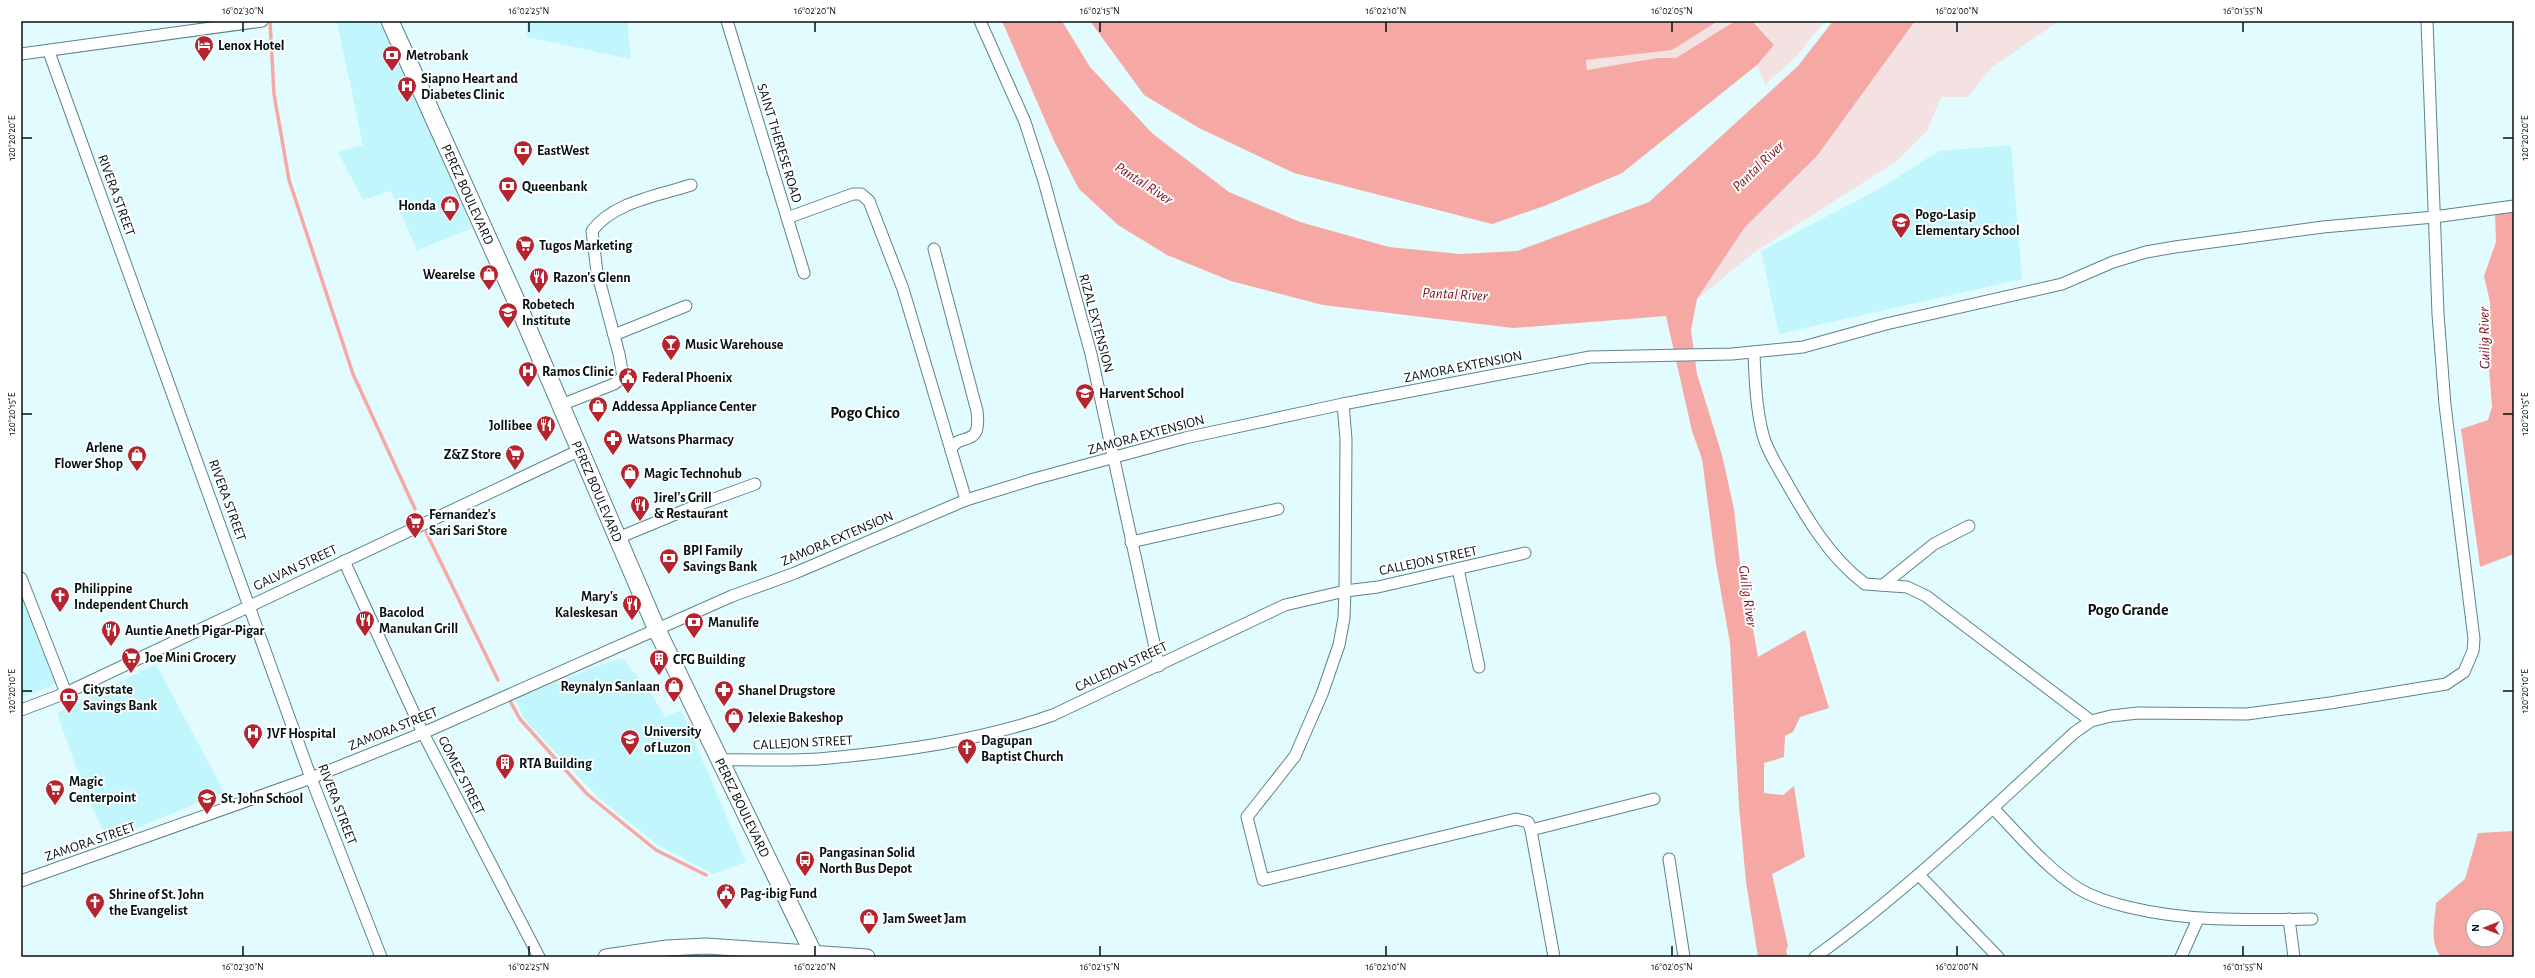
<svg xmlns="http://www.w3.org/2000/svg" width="2535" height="978" font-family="'Alegreya Sans',sans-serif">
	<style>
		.built { fill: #c1f6fd }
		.green { fill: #f3e2e1 }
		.water { fill: #f6a9a4; fill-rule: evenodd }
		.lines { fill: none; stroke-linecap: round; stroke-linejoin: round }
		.stream { stroke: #f6a9a4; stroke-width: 3.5 }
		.street-casing { stroke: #5c8489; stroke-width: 13 }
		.secondary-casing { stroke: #5c8489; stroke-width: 17 }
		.primary-casing { stroke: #5c8489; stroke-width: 19 }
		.street { stroke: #fff; stroke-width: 11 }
		.secondary { stroke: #fff; stroke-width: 15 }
		.primary { stroke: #fff; stroke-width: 17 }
		.ticks { fill: none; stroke: #031113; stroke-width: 1.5 }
		.labels { text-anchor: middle; stroke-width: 4; stroke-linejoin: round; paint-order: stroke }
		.poi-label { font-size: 14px; font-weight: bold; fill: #031113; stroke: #fff; text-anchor: start }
		.street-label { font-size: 14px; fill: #031113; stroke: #fff }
		.water-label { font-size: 15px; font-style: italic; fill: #7f0f1b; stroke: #fff }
		.quarter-label { font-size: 16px; font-weight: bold; fill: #031113; stroke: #fff }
		.neatline { fill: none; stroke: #031113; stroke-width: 1.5 }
		.ticks-label { font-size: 10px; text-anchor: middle; fill: #031113 }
	</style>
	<rect width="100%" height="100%" fill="#e2fbff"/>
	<!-- built -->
	<g class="built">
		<path d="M 376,21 L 388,31 L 472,228 L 417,250 L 391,191 L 363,200 L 338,152 L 363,145 L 337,22 Z"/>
		<path d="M 526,21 L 627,21 L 631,59 L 527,37 Z"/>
		<path d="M 2011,145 L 2022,279 L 1779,334 L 1761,251 L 1879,189 L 1939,151 Z"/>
		<path d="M 21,589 L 58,683 L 21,698 Z"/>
		<path d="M 622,658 L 649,690 L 665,717 L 681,710 L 746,862 L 713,874 L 658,845 L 599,798 L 525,720 L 515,699 L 589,669 Z"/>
		<path d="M 156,664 L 224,792 L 108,840 L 84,790 L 57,713 Z"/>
	</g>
	<!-- green -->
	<g class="green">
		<path d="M 1718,21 L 1735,21 L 1676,58 L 1657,58 L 1587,70 L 1586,60 L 1672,50 Z"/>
		<path d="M 1752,21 L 1825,21 L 1796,57 L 1765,85 L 1757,65 L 1774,45 Z"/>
		<path d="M 1915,21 L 2059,21 L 1991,68 L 1968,97 L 1941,97 L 1927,131 L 1897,161 L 1756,251 L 1697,299 L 1745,227 L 1817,156 Z"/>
	</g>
	<!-- water -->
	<g class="water">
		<path d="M 1002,21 L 1062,21 L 1090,67 L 1153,134 L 1229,192 L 1300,222 L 1389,247 L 1460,254 L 1517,251 L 1649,202 L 1798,66 L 1833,21 L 1915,21 L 1817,156 L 1745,227 L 1697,299 L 1691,330 L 1697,374 L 1722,455 L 1734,509 L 1743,591 L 1752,623 L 1758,657 L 1805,630 L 1829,708 L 1800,717 L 1793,732 L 1785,736 L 1784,757 L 1764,763 L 1764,793 L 1783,795 L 1794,786 L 1805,857 L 1772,874 L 1788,946 L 1786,951 L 1788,957 L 1758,957 L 1746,882 L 1739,806 L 1730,643 L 1716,564 L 1702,459 L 1692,431 L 1666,316 L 1513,328 L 1323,305 L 1231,281 L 1167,255 L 1118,225 L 1079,189 L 1055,143 Z"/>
		<path d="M 1090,21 L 1718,21 L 1672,50 L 1586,60 L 1587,70 L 1657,58 L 1676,58 L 1735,21 L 1752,21 L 1774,45 L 1757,65 L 1622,173 L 1547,205 L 1492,224 L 1294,173 L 1199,128 L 1144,95 Z"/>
		<path d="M 2514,211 L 2514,554 L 2480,567 L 2461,429 L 2488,420 L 2492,407 L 2489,368 L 2490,302 L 2484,276 L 2496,242 L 2495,213 Z"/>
		<path d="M 2514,831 L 2514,957 L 2441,957 C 2429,943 2435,920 2436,903 L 2465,879 L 2478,833 ZM 2473,916 L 2497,916 L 2497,940 L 2473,940 Z"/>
	</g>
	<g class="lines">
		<!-- stream -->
		<g class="stream">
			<path d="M 270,21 L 274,94 L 289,180 L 353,374 L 415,509"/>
			<path d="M 426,532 L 498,680"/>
			<path d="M 510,701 L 520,719 L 587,794 L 656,850 L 706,875"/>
		</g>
		<!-- street casing -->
		<g class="street-casing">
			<g id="street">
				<path d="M 727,21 L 804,273"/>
				<path d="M 980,21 L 1025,122 L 1044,181 L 1091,354 L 1159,666"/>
				<path d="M 49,52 L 311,778 L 381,957"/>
				<path d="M 21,54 L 262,21"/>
				<path d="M 787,218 L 853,194 L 861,194 L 869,201 L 903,289 L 951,450"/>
				<path d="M 934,249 L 977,411 C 982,451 959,430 951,450 L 966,500"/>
				<path d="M 614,335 L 686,306"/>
				<path d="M 1754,353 C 1755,380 1756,408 1763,435 C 1767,450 1776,464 1784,478 C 1806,517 1829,557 1865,584 L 1907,587 L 1926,596 L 2091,721"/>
				<path d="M 1343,404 L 1346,439 L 1345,591 L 1344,618 L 1339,645 L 1322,694 L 1295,756 L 1247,817 L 1263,880 L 1516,819 L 1528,822 L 1531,830 L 1554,957"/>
				<path d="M 561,405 L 614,384 L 623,377 L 619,354 L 597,272 L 592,231 C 613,202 658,196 691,185"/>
				<path d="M 618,538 L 700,504 L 755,484"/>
				<path d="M 1131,542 L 1278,509"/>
				<path d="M 344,561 L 423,733 L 539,957"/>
				<path d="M 1458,569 L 1479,667"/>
				<path d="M 21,578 L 66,693"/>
				<path d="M 1883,585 L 1934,544 L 1969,526"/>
				<path d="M 21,710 L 66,693 L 580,450"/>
				<path d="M 719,760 C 756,759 793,762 829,758 C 904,751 982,740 1053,715 L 1285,605 L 1345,591 L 1378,587 L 1525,553"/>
				<path d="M 1993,808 C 2020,836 2046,868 2079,889 C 2094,898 2111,903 2128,907 C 2189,922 2250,920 2312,919"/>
				<path d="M 1531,830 L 1654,799"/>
				<path d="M 1669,859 L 1684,957"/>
				<path d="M 1919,875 L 1998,957"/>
				<path d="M 21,881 L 311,778 L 423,733 L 732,596 L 795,573 L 966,500 L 1034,479 L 1185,438 L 1343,404 L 1590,357 L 1732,354 L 1803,347 L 1886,324 L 2062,284 L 2113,262 L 2146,252 L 2175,247 L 2323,227 L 2434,217 L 2514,206"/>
				<path d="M 2289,919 L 2294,957"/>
				<path d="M 1815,957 C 1908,890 1990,810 2074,733 L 2091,721 L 2111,716 L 2138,713 L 2247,714 L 2330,703 L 2446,684 L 2464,672 L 2473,651 L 2474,639 L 2445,405 L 2438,314 L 2427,21"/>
				<path d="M 2181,957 L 2198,919"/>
			</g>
		</g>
		<!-- secondary casing -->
		<g class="secondary-casing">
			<path id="secondary" d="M 606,957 L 667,948 L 706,946 L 867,957"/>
		</g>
		<!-- primary casing -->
		<g class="primary-casing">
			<g id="primary">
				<path id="s1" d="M 390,21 L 514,296 L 657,630 L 815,957"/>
			</g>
		</g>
		<!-- street -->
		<use href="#street" class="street"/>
		<!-- secondary -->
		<use href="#secondary" class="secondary"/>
		<!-- primary -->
		<use href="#primary" class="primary"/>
	</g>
	<!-- ticks -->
	<path class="ticks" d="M 243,22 L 243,32M 529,22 L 529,32M 815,22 L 815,32M 1100,22 L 1100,32M 1386,22 L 1386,32M 1672,22 L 1672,32M 1957,22 L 1957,32M 2243,22 L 2243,32M 22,138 L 32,138M 2503,138 L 2513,138M 22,414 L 32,414M 2503,414 L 2513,414M 22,691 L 32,691M 2503,691 L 2513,691M 243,946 L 243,956M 529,946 L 529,956M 815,946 L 815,956M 1100,946 L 1100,956M 1386,946 L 1386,956M 1672,946 L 1672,956M 1957,946 L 1957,956M 2243,946 L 2243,956"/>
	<!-- icons -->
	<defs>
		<g id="hotel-pin" transform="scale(1)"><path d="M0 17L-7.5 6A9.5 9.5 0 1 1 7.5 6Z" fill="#b6252f" stroke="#fff"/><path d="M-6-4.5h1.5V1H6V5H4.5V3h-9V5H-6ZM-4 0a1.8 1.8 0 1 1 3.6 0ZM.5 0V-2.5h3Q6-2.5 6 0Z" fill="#fff"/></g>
		<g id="bank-pin" transform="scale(1)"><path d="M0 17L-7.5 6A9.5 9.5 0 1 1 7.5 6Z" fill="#b6252f" stroke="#fff"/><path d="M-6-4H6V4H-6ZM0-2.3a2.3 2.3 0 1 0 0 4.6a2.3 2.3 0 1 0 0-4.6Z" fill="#fff"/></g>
		<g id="hospital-pin" transform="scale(1)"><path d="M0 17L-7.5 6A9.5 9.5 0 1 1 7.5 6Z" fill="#b6252f" stroke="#fff"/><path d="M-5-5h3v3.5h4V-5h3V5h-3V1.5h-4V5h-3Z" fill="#fff"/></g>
		<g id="shop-pin" transform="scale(1)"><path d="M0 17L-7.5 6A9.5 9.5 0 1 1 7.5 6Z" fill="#b6252f" stroke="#fff"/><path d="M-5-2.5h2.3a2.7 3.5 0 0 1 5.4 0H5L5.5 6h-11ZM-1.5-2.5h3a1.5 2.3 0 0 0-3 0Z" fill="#fff"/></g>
		<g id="school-pin" transform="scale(1)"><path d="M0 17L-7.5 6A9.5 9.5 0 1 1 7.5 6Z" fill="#b6252f" stroke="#fff"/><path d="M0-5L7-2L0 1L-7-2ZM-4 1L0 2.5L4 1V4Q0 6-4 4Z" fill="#fff"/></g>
		<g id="supermarket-pin" transform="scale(1)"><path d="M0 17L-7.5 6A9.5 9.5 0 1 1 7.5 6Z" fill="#b6252f" stroke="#fff"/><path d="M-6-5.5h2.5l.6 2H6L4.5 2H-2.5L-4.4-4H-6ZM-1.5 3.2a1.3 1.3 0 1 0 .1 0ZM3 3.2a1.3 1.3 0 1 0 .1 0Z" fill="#fff"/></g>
		<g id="restaurant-pin" transform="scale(1)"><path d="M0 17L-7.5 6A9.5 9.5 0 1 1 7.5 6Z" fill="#b6252f" stroke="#fff"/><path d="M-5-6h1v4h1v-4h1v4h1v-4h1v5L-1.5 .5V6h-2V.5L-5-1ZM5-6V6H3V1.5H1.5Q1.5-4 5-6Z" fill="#fff"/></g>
		<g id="bar-pin" transform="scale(1)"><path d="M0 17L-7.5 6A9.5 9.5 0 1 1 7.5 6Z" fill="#b6252f" stroke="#fff"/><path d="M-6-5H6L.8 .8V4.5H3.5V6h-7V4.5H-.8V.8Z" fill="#fff"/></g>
		<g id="civic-pin" transform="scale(1)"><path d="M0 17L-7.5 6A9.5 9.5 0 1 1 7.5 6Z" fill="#b6252f" stroke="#fff"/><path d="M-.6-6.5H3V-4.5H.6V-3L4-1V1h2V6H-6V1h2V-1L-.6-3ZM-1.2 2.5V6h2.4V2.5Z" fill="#fff"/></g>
		<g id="pharmacy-pin" transform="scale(1)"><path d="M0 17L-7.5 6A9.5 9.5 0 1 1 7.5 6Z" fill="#b6252f" stroke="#fff"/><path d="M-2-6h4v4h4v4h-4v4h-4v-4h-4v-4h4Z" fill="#fff"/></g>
		<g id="church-pin" transform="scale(1)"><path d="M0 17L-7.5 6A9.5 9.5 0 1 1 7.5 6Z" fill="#b6252f" stroke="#fff"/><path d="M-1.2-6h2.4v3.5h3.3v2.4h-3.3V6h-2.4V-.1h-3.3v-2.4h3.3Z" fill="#fff"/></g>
		<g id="building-pin" transform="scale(1)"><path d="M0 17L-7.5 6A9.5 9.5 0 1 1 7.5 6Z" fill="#b6252f" stroke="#fff"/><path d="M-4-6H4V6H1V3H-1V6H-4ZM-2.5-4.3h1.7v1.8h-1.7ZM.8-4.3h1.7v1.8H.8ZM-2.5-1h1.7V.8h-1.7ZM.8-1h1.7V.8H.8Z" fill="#fff"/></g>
		<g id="university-pin" transform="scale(1)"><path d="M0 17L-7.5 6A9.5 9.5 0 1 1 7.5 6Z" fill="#b6252f" stroke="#fff"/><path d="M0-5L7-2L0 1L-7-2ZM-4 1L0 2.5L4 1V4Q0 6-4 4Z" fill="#fff"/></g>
		<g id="bus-pin" transform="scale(1)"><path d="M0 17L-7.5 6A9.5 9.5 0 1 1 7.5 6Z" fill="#b6252f" stroke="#fff"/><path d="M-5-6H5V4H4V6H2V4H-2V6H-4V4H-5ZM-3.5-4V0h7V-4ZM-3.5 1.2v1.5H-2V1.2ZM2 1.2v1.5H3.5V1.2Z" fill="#fff"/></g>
	</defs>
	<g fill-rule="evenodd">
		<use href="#hotel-pin" x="204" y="45"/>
		<use href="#bank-pin" x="392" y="55"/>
		<use href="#hospital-pin" x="407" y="86"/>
		<use href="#bank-pin" x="523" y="150"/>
		<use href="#bank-pin" x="508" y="186"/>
		<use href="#shop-pin" x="450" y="205"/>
		<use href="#school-pin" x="1901" y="222"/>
		<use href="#supermarket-pin" x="525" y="245"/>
		<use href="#shop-pin" x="489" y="274"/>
		<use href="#restaurant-pin" x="539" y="277"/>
		<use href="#school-pin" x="508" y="312"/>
		<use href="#bar-pin" x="671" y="344"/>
		<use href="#hospital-pin" x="528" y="371"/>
		<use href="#civic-pin" x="628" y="377"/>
		<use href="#school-pin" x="1085" y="393"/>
		<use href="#shop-pin" x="598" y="406"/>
		<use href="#restaurant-pin" x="546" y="425"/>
		<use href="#pharmacy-pin" x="613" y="439"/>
		<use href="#supermarket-pin" x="515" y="454"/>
		<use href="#shop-pin" x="137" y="455"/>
		<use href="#shop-pin" x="630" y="473"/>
		<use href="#restaurant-pin" x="640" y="505"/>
		<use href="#supermarket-pin" x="415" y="522"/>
		<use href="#bank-pin" x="669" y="558"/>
		<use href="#church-pin" x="60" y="596"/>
		<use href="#restaurant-pin" x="632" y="604"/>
		<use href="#restaurant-pin" x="365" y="620"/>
		<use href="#bank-pin" x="694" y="622"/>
		<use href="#restaurant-pin" x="111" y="630"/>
		<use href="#supermarket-pin" x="131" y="657"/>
		<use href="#building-pin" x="659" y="659"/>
		<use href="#shop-pin" x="674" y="686"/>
		<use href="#pharmacy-pin" x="724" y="690"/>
		<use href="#bank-pin" x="69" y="697"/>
		<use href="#shop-pin" x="734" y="717"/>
		<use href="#hospital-pin" x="253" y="733"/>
		<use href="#university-pin" x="630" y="739"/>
		<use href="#church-pin" x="967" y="748"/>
		<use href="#building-pin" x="505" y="763"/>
		<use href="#supermarket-pin" x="55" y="789"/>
		<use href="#school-pin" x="207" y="798"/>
		<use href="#bus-pin" x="805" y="860"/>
		<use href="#civic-pin" x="726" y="893"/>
		<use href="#church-pin" x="95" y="902"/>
		<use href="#shop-pin" x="869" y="918"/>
	</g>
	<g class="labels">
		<!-- poi labels -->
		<g class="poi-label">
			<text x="218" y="50">Lenox Hotel</text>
			<text x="406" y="60">Metrobank</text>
			<text x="421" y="83">Siapno Heart and<tspan x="421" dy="16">Diabetes Clinic</tspan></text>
			<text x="537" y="155">EastWest</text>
			<text x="522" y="191">Queenbank</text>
			<text x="436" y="210" text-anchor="end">Honda</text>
			<text x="1915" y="219">Pogo-Lasip<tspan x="1915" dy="16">Elementary School</tspan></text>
			<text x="539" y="250">Tugos Marketing</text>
			<text x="475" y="279" text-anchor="end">Wearelse</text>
			<text x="553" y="282">Razon's Glenn</text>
			<text x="522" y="309">Robetech<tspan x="522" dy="16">Institute</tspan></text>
			<text x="685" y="349">Music Warehouse</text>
			<text x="542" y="376">Ramos Clinic</text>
			<text x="642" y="382">Federal Phoenix</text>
			<text x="1099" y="398">Harvent School</text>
			<text x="612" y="411">Addessa Appliance Center</text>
			<text x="532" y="430" text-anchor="end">Jollibee</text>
			<text x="627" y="444">Watsons Pharmacy</text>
			<text x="123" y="452" text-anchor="end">Arlene<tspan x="123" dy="16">Flower Shop</tspan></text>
			<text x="501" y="459" text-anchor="end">Z&amp;Z Store</text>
			<text x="644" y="478">Magic Technohub</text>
			<text x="654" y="502">Jirel's Grill<tspan x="654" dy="16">&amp; Restaurant</tspan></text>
			<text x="429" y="519">Fernandez's<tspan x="429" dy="16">Sari Sari Store</tspan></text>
			<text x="683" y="555">BPI Family<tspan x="683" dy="16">Savings Bank</tspan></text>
			<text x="74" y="593">Philippine<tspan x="74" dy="16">Independent Church</tspan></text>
			<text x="618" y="601" text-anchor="end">Mary's<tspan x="618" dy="16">Kaleskesan</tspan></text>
			<text x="379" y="617">Bacolod<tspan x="379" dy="16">Manukan Grill</tspan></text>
			<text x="708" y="627">Manulife</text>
			<text x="125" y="635">Auntie Aneth Pigar-Pigar</text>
			<text x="145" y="662">Joe Mini Grocery</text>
			<text x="673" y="664">CFG Building</text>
			<text x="660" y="691" text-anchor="end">Reynalyn Sanlaan</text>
			<text x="83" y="694">Citystate<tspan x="83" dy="16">Savings Bank</tspan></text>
			<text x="738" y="695">Shanel Drugstore</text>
			<text x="748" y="722">Jelexie Bakeshop</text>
			<text x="644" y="736">University<tspan x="644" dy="16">of Luzon</tspan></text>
			<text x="267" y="738">JVF Hospital</text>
			<text x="981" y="745">Dagupan<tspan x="981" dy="16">Baptist Church</tspan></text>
			<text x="519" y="768">RTA Building</text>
			<text x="69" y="786">Magic<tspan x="69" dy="16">Centerpoint</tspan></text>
			<text x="221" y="803">St. John School</text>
			<text x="819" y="857">Pangasinan Solid<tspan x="819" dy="16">North Bus Depot</tspan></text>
			<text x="740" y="898">Pag-ibig Fund</text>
			<text x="109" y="899">Shrine of St. John<tspan x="109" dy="16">the Evangelist</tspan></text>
			<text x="883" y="923">Jam Sweet Jam</text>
		</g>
		<!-- street labels -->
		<g class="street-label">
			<text transform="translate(780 143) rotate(73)" y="5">SAINT THERESE ROAD</text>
			<text transform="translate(117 195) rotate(70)" y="5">RIVERA STREET</text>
			<text dy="5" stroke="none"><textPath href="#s1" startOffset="190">PEREZ BOULEVARD</textPath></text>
			<text transform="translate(1097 323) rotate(75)" y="5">RIZAL EXTENSION</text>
			<text transform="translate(1463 366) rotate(-11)" y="5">ZAMORA EXTENSION</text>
			<text transform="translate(1146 434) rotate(-15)" y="5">ZAMORA EXTENSION</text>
			<text dy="5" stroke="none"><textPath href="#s1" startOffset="514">PEREZ BOULEVARD</textPath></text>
			<text transform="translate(228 500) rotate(70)" y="5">RIVERA STREET</text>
			<text transform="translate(837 538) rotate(-23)" y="5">ZAMORA EXTENSION</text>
			<text transform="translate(1428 560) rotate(-12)" y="5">CALLEJON STREET</text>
			<text transform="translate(295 567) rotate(-25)" y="5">GALVAN STREET</text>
			<text transform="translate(1121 666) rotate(-25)" y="5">CALLEJON STREET</text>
			<text transform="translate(393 728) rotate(-22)" y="5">ZAMORA STREET</text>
			<text transform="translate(803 742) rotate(-3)" y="5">CALLEJON STREET</text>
			<text transform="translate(462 775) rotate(63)" y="5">GOMEZ STREET</text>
			<text transform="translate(338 804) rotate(69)" y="5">RIVERA STREET</text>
			<text dy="5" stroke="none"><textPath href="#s1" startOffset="862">PEREZ BOULEVARD</textPath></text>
			<text transform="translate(90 841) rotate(-19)" y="5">ZAMORA STREET</text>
		</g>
		<!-- water labels -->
		<g class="water-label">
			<text transform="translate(1758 166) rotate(-44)" y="5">Pantal River</text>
			<text transform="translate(1144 183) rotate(33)" y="5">Pantal River</text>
			<text transform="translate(1455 294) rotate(3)" y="5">Pantal River</text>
			<text transform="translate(2484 338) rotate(-91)" y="5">Guilig River</text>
			<text transform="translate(1748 596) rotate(82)" y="5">Guilig River</text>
		</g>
		<!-- quarter labels -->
		<g class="quarter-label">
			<text x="865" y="418">Pogo Chico</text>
			<text x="2128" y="615">Pogo Grande</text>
		</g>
	</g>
	<!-- border -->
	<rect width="2535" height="978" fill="none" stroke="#ffffff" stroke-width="44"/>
	<!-- north arrow -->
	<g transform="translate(2485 928) rotate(270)"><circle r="19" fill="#ffffff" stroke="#9aa0a1"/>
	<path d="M0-3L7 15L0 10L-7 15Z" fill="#b6252f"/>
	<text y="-6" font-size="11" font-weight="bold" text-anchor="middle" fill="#031113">N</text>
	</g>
	<rect x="22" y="22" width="2491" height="934" class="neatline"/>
	<g class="ticks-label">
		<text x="243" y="14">16°02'30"N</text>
		<text x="529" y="14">16°02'25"N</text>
		<text x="815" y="14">16°02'20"N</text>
		<text x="1100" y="14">16°02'15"N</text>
		<text x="1386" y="14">16°02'10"N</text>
		<text x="1672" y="14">16°02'05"N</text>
		<text x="1957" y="14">16°02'00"N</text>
		<text x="2243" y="14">16°01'55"N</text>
		<text transform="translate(2524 138) rotate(-90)" y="4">120°20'20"E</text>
		<text transform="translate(11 138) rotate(-90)" y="4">120°20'20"E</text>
		<text transform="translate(2524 414) rotate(-90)" y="4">120°20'15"E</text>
		<text transform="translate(11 414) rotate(-90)" y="4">120°20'15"E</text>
		<text transform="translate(2524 691) rotate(-90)" y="4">120°20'10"E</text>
		<text transform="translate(11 691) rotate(-90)" y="4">120°20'10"E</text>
		<text x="243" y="970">16°02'30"N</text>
		<text x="529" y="970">16°02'25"N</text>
		<text x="815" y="970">16°02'20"N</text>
		<text x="1100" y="970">16°02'15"N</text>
		<text x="1386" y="970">16°02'10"N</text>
		<text x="1672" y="970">16°02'05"N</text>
		<text x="1957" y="970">16°02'00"N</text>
		<text x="2243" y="970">16°01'55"N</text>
	</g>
</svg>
